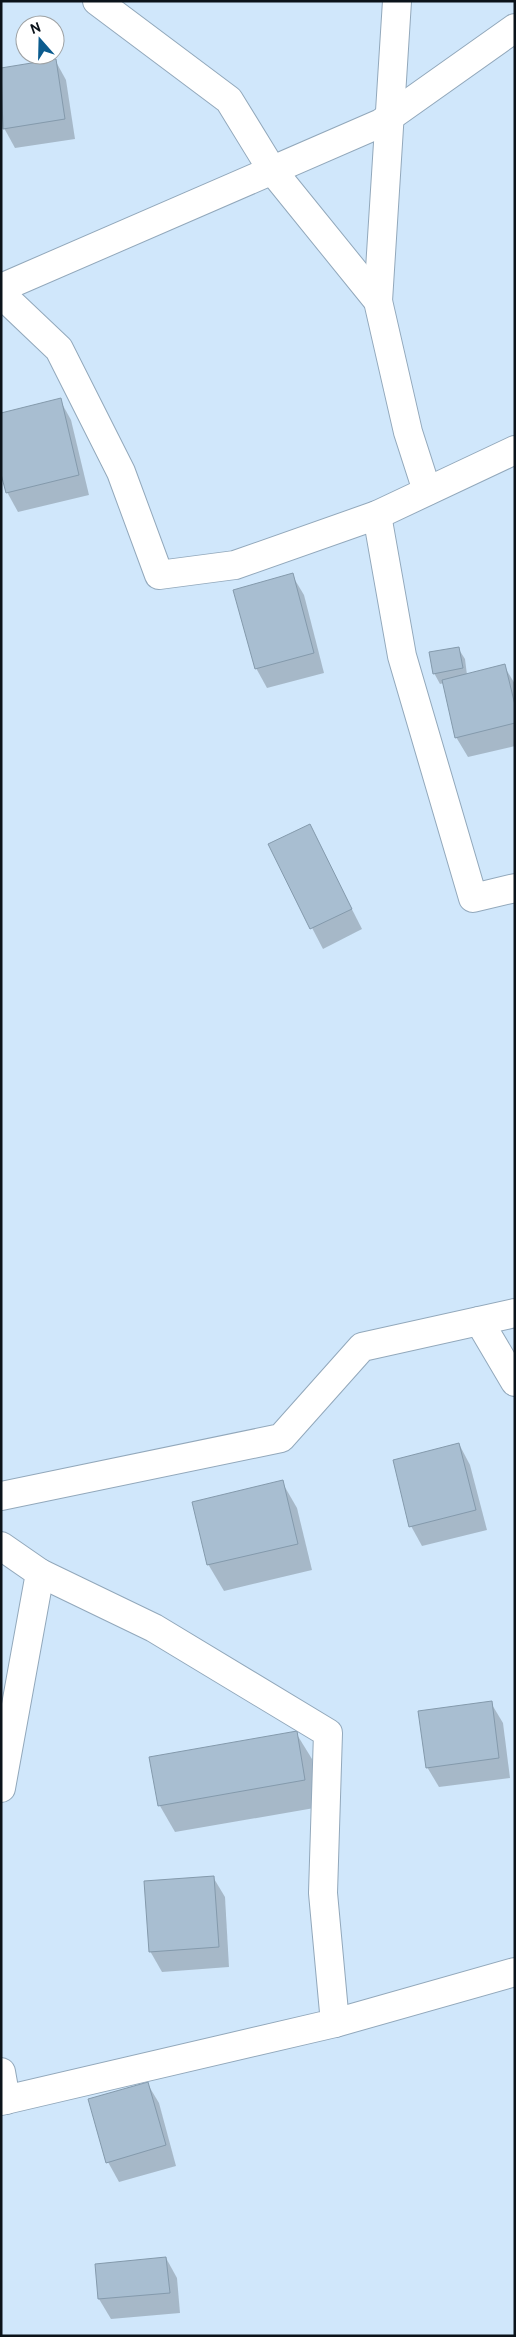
<svg xmlns="http://www.w3.org/2000/svg" width="516" height="2337" font-family="Cabin,sans-serif">
	<style>
		.shadow { fill: #0003 }
		.building { fill: #a8bed1; stroke: #849aac }
		.lines { fill: none; stroke-linecap: round; stroke-linejoin: round }
		.street-casing { stroke: #92a8bb; stroke-width: 30 }
		.street { stroke: #fff; stroke-width: 28 }
	</style>
	<rect width="100%" height="100%" fill="#d0e7fb"/>
	<!-- shadow -->
	<g class="shadow">
		<path d="M 55,60 L 66,80 L 75,139 L 15,148 L 4,128 L 1,112 L 1,69 Z"/>
		<path d="M 60,400 L 71,420 L 89,495 L 18,512 L 7,492 Z"/>
		<path d="M 292,575 L 304,595 L 324,673 L 267,688 L 256,668 Z"/>
		<path d="M 458,648 L 465,659 L 467,675 L 504,666 L 515,684 L 515,746 L 468,757 L 456,737 L 444,683 L 440,684 L 434,673 Z"/>
		<path d="M 309,825 L 362,929 L 323,949 L 269,845 Z"/>
		<path d="M 459,1444 L 470,1465 L 487,1530 L 422,1546 L 411,1526 Z"/>
		<path d="M 282,1482 L 297,1508 L 312,1570 L 224,1591 L 208,1564 Z"/>
		<path d="M 491,1703 L 503,1723 L 510,1778 L 439,1787 L 427,1767 Z"/>
		<path d="M 296,1733 L 312,1759 L 320,1807 L 175,1832 L 160,1806 L 151,1758 Z"/>
		<path d="M 213,1877 L 225,1897 L 229,1967 L 162,1972 L 150,1951 Z"/>
		<path d="M 147,2083 L 159,2103 L 176,2166 L 119,2182 L 108,2162 Z"/>
		<path d="M 166,2258 L 177,2278 L 180,2313 L 111,2319 L 99,2299 L 96,2265 Z"/>
	</g>
	<!-- building -->
	<g class="building">
		<path d="M 56,59 L 65,119 L 3,129 L 1,68 Z"/>
		<path d="M 61,398 L 79,475 L 6,493 L 1,474 L 1,413 Z"/>
		<path d="M 293,573 L 314,653 L 255,669 L 233,590 Z"/>
		<path d="M 459,647 L 463,668 L 433,674 L 429,652 Z"/>
		<path d="M 505,664 L 515,705 L 515,723 L 455,738 L 442,680 Z"/>
		<path d="M 310,824 L 352,909 L 310,929 L 268,844 Z"/>
		<path d="M 459,1443 L 476,1510 L 409,1527 L 393,1460 Z"/>
		<path d="M 283,1480 L 298,1544 L 207,1565 L 192,1502 Z"/>
		<path d="M 492,1701 L 499,1758 L 426,1768 L 418,1711 Z"/>
		<path d="M 297,1731 L 305,1780 L 158,1806 L 149,1757 Z"/>
		<path d="M 214,1876 L 219,1947 L 149,1952 L 144,1881 Z"/>
		<path d="M 148,2082 L 166,2145 L 106,2163 L 88,2099 Z"/>
		<path d="M 166,2257 L 170,2293 L 98,2299 L 95,2264 Z"/>
	</g>
	<g class="lines">
		<!-- street casing -->
		<g class="street-casing">
			<g id="street">
				<path d="M 97,1 L 229,100 L 272,170 L 378,301 L 408,432 L 427,491"/>
				<path d="M 1,288 L 381,123 L 515,28"/>
				<path d="M 1,294 L 59,349 L 121,472 L 159,575 L 235,565 L 377,515 L 515,450"/>
				<path d="M 378,301 L 397,1"/>
				<path d="M 377,515 L 402,656 L 473,898 L 515,888"/>
				<path d="M 479,1321 L 515,1382"/>
				<path d="M 1,1496 L 281,1438 L 362,1347 L 515,1313"/>
				<path d="M 1,1546 L 40,1573 L 1,1788"/>
				<path d="M 335,2023 L 515,1972"/>
				<path d="M 1,2072 L 6,2100"/>
				<path d="M 1,2101 L 335,2023 L 323,1893 L 328,1733 L 154,1628 L 40,1573"/>
			</g>
		</g>
		<!-- street -->
		<use href="#street" class="street"/>
	</g>
	<!-- border -->
	<rect width="516" height="2337" fill="none" stroke="#0b131a" stroke-width="5"/>
	<!-- north arrow -->
	<g transform="translate(40 40) rotate(340)"><circle r="24" fill="#ffffff" stroke="#9da1a3"/>
	<path d="M0-4L9 19L0 12L-9 19Z" fill="#0b5b8e"/>
	<text y="-8" font-size="14" font-weight="bold" text-anchor="middle" fill="#0b131a">N</text>
	</g>
</svg>
